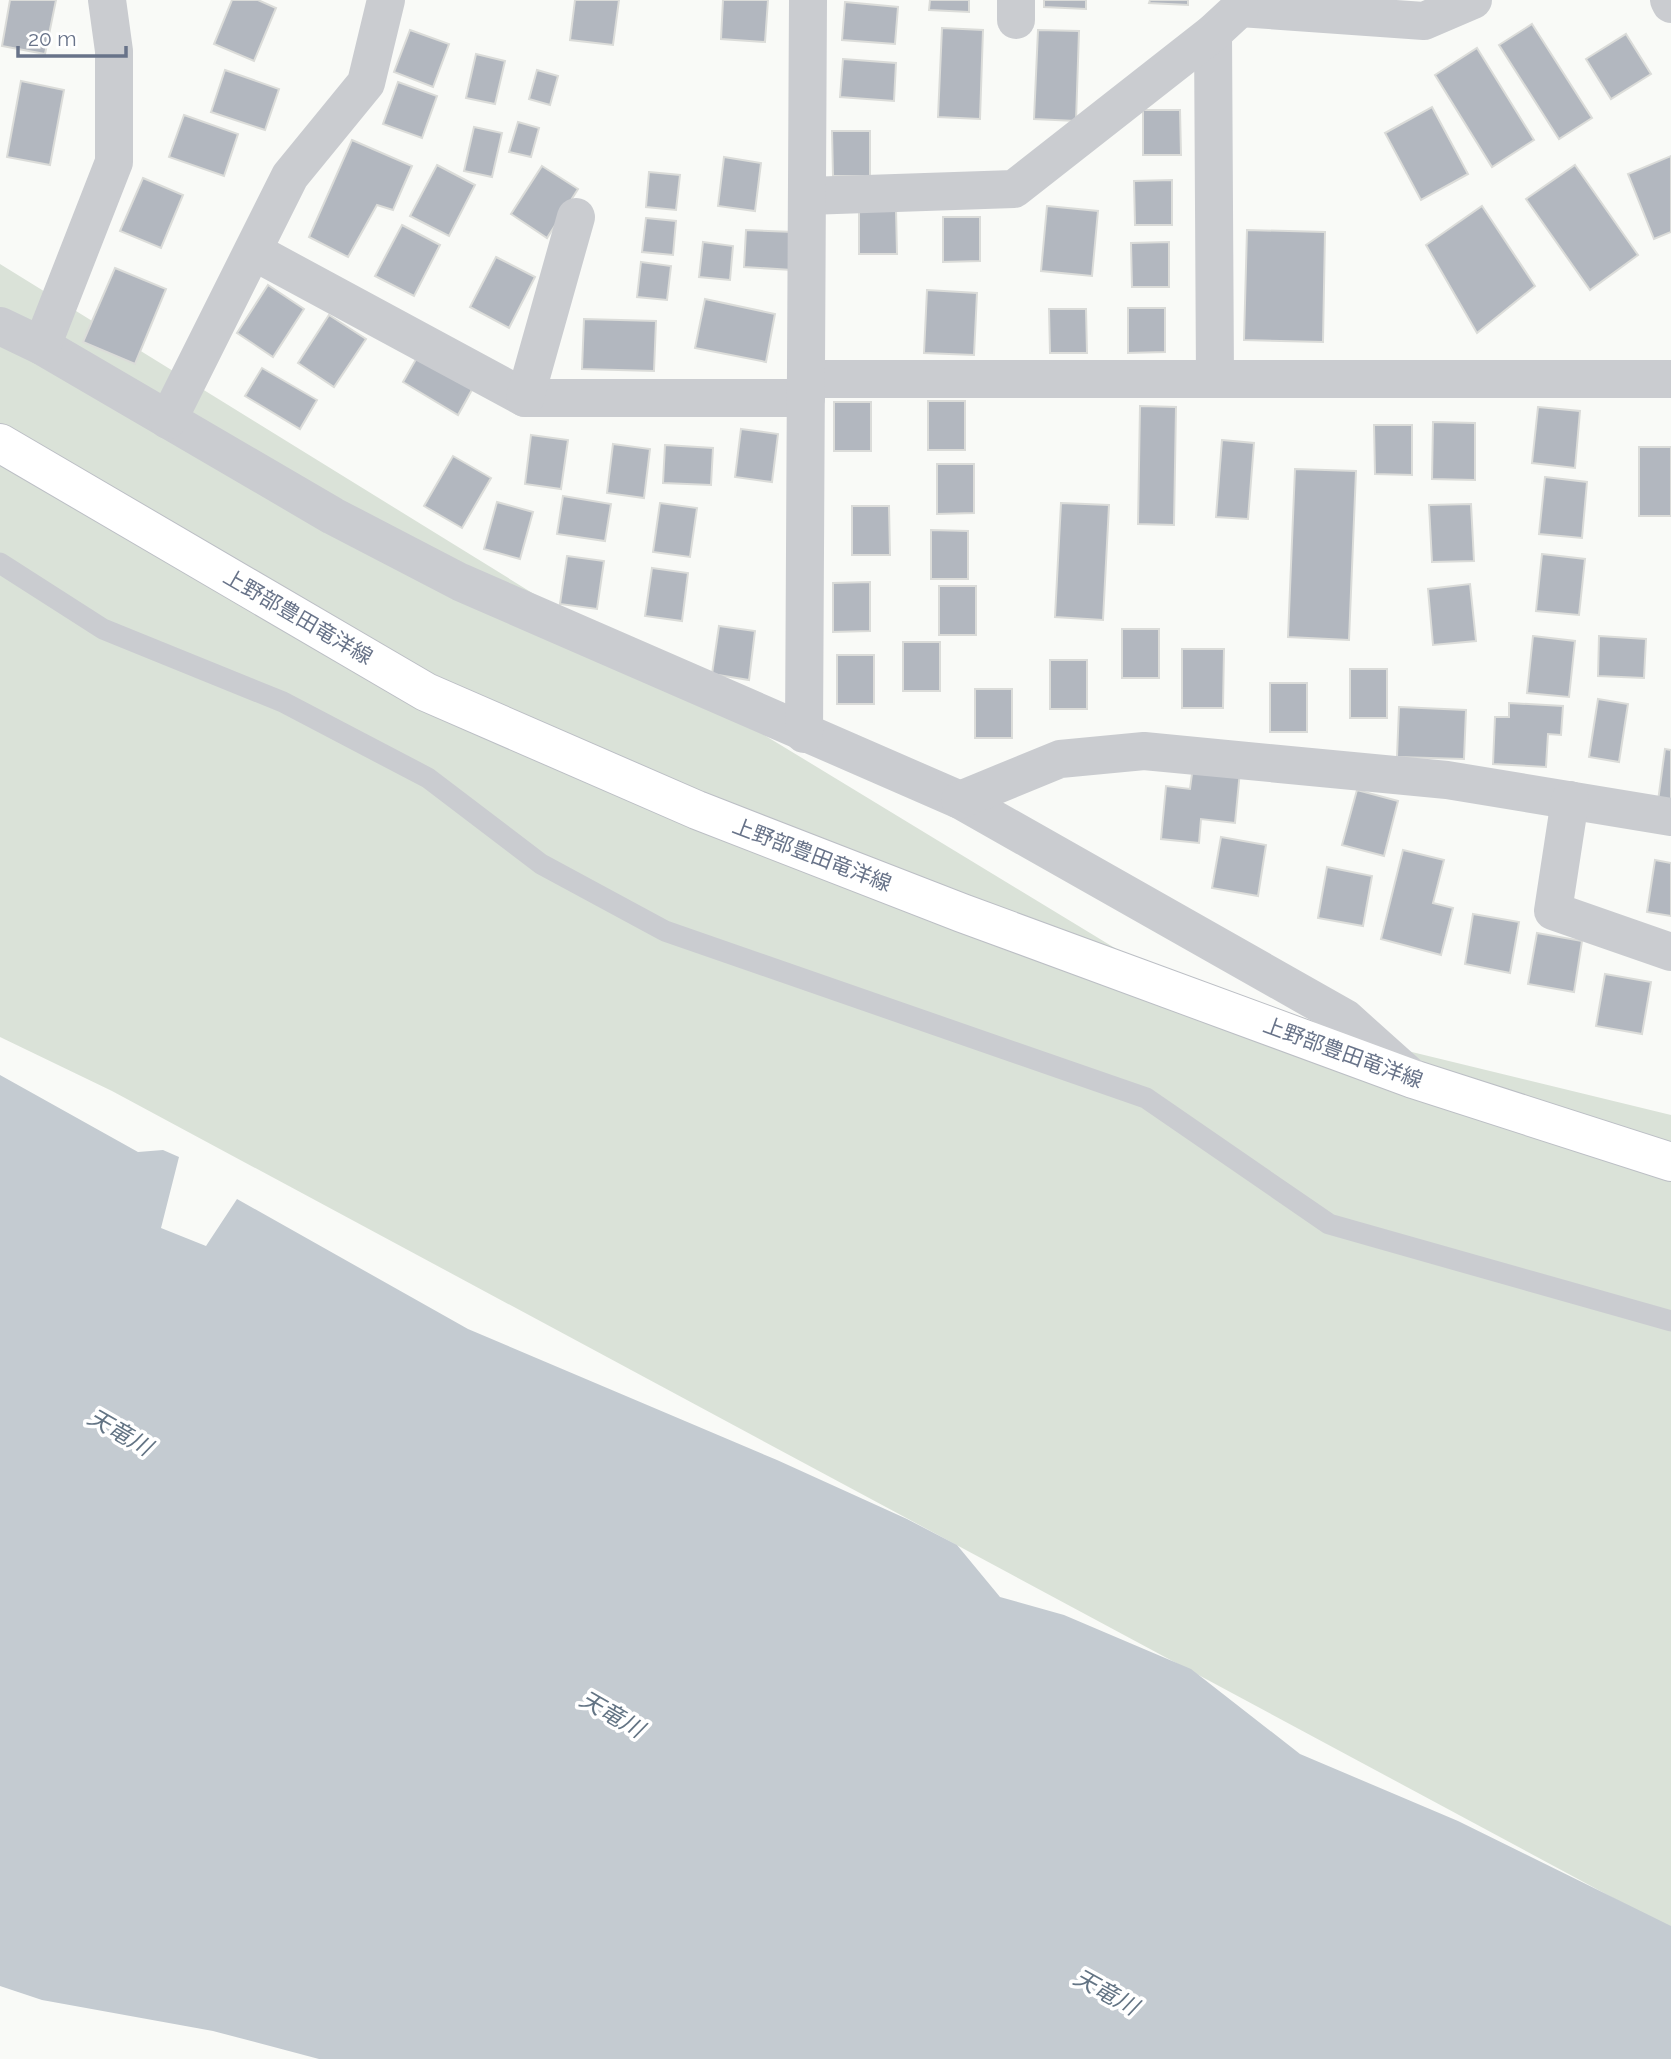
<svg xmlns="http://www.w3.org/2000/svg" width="1671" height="2059" font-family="Raleway,'Noto Sans JP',sans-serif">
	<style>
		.green { fill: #dae2d8 }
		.water { fill: #c4cbd1 }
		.building { fill: #b2b7bf; stroke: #dbdcd9; stroke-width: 2 }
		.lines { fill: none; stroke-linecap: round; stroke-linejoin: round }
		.secondary-casing { stroke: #bcbfc5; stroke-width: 40 }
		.service { stroke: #caccd0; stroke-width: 21 }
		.minor { stroke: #caccd0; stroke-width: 38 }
		.secondary { stroke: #fff; stroke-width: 38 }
		.labels { text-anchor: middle; stroke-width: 7; stroke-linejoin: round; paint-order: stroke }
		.street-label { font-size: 21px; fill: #687389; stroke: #fff }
		.water-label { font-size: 23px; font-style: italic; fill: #637484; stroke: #fff }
	</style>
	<rect width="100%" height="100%" fill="#f9faf7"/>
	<!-- green -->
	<path class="green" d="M 0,264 L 649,665 L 1202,1001 L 1671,1115 L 1671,1929 L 112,1091 L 0,1037 Z"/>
	<!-- water -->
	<path class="water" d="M 0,1075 L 138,1152 L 163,1150 L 179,1157 L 161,1228 L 206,1246 L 237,1199 L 468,1329 L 777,1460 L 907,1519 L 957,1545 L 1000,1597 L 1064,1615 L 1191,1669 L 1300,1754 L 1458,1821 L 1671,1926 L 1671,2059 L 319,2059 L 213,2031 L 42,2000 L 0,1986 Z"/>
	<!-- building -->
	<g class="building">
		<path d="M 10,0 L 56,0 L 45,54 L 2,46 Z"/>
		<path d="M 232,0 L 258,0 L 276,8 L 254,61 L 214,44 Z"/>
		<path d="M 575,0 L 619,0 L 613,45 L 570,40 Z"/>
		<path d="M 723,0 L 768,0 L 765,42 L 721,39 Z"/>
		<path d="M 930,0 L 969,0 L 969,12 L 929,10 Z"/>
		<path d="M 1044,0 L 1086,0 L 1086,9 L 1044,7 Z"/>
		<path d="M 1150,0 L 1188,0 L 1188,5 L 1149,3 Z"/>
		<path d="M 845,2 L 898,7 L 895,44 L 842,40 Z"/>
		<path d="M 1532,24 L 1592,118 L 1559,139 L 1499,45 Z"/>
		<path d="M 942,28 L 983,30 L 980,119 L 938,117 Z"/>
		<path d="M 410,30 L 449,44 L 433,87 L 394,72 Z"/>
		<path d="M 1038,30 L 1079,31 L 1076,121 L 1034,119 Z"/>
		<path d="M 1626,34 L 1651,74 L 1611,99 L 1586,59 Z"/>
		<path d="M 1477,48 L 1534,140 L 1492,167 L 1435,75 Z"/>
		<path d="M 476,54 L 505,61 L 495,104 L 466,98 Z"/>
		<path d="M 843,59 L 896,63 L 894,101 L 840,97 Z"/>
		<path d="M 225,70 L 279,89 L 265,130 L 211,112 Z"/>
		<path d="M 537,70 L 558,76 L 550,105 L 529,99 Z"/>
		<path d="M 21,81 L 64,90 L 50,165 L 7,157 Z"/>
		<path d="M 398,82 L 437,96 L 422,138 L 383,124 Z"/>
		<path d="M 1432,107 L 1468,174 L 1421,200 L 1385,133 Z"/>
		<path d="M 1143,110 L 1180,110 L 1181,155 L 1143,155 Z"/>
		<path d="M 184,115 L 238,134 L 224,176 L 169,157 Z"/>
		<path d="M 518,122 L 539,128 L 531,157 L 509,152 Z"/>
		<path d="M 474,127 L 502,133 L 492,177 L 464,171 Z"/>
		<path d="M 832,131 L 870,131 L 870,176 L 833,176 Z"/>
		<path d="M 352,140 L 412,166 L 393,210 L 377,205 L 348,257 L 309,237 Z"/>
		<path d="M 1671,156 L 1671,232 L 1654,239 L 1628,174 Z"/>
		<path d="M 724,157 L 761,163 L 755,211 L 718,206 Z"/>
		<path d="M 437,165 L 475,185 L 449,236 L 410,216 Z"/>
		<path d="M 1575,165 L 1638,255 L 1590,290 L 1526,199 Z"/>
		<path d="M 542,166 L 578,189 L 547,238 L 511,214 Z"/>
		<path d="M 649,172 L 680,175 L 676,210 L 646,207 Z"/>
		<path d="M 143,178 L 183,195 L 161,248 L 120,231 Z"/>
		<path d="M 1172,180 L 1172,225 L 1135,225 L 1134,181 Z"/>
		<path d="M 1047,206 L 1098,211 L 1092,276 L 1041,271 Z"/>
		<path d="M 1482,206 L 1535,286 L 1477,333 L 1426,245 Z"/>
		<path d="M 896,209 L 897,254 L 859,254 L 859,210 Z"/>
		<path d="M 943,217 L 980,217 L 980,261 L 943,262 Z"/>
		<path d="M 646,218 L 676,221 L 673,255 L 642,252 Z"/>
		<path d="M 402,225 L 440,245 L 414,296 L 375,276 Z"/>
		<path d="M 746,230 L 794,232 L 792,270 L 744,267 Z"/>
		<path d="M 1247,230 L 1325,232 L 1323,342 L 1244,340 Z"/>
		<path d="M 703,242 L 733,246 L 730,280 L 699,277 Z"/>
		<path d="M 1169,242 L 1169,287 L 1132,287 L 1131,243 Z"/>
		<path d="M 496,257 L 535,277 L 509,328 L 470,307 Z"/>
		<path d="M 641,262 L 671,266 L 667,300 L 637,297 Z"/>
		<path d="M 115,268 L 166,289 L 135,364 L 83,342 Z"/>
		<path d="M 268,285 L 304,309 L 273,357 L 237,333 Z"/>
		<path d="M 927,290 L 977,293 L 974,355 L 924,353 Z"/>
		<path d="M 705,299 L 775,314 L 766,362 L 695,348 Z"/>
		<path d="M 1128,308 L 1165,308 L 1165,352 L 1128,353 Z"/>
		<path d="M 1049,309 L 1086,309 L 1087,353 L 1050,353 Z"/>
		<path d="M 329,315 L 366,339 L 334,387 L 298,363 Z"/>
		<path d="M 584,319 L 656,321 L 654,371 L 582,369 Z"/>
		<path d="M 419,354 L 474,386 L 458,415 L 403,382 Z"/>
		<path d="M 262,368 L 317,400 L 300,429 L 245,396 Z"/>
		<rect x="928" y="401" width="37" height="49"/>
		<rect x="834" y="402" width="37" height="49"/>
		<path d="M 1140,406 L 1176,407 L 1174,525 L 1138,524 Z"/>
		<path d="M 1538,407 L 1580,411 L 1575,468 L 1532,463 Z"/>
		<path d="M 1433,422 L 1475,423 L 1475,480 L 1432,479 Z"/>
		<path d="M 1374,425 L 1412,425 L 1412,475 L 1375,474 Z"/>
		<path d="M 741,429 L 778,434 L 772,482 L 735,477 Z"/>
		<path d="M 531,435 L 568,440 L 561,489 L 525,484 Z"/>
		<path d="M 1222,440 L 1254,443 L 1248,519 L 1216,517 Z"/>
		<path d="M 613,444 L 650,449 L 644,498 L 607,493 Z"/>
		<path d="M 665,445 L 713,448 L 711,485 L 663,483 Z"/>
		<rect x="1639" y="447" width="32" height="69"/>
		<path d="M 453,456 L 491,478 L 462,528 L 424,506 Z"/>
		<path d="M 937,464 L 974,464 L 974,513 L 937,514 Z"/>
		<path d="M 1295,469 L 1356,471 L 1349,640 L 1288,637 Z"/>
		<path d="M 1545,477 L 1587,482 L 1582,538 L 1539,534 Z"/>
		<path d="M 563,496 L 611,504 L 605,541 L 557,534 Z"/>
		<path d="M 497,502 L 533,512 L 520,559 L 484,549 Z"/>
		<path d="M 660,503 L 697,508 L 690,557 L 653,552 Z"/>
		<path d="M 1061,503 L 1109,505 L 1103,620 L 1055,617 Z"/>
		<path d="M 1471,504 L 1474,561 L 1432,562 L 1429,505 Z"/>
		<path d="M 852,506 L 889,506 L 890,555 L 852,555 Z"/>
		<path d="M 931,530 L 968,531 L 968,579 L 931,579 Z"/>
		<path d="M 1542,554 L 1585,559 L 1579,615 L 1536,611 Z"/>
		<path d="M 567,556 L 604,561 L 597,609 L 560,604 Z"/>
		<path d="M 652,568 L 688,573 L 682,621 L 645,616 Z"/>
		<path d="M 870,582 L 870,631 L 833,632 L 833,583 Z"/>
		<path d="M 1470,584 L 1476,641 L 1433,645 L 1428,589 Z"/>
		<rect x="939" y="586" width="37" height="49"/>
		<path d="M 719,626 L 755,631 L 749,680 L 712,674 Z"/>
		<rect x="1122" y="629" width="37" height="49"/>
		<path d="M 1533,636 L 1575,641 L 1569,697 L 1527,693 Z"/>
		<path d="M 1599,636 L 1646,639 L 1644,678 L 1598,676 Z"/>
		<rect x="903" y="642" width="37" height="49"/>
		<path d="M 1182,649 L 1224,649 L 1223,708 L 1182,708 Z"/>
		<rect x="837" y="655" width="37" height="49"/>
		<rect x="1050" y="660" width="37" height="49"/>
		<rect x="1350" y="669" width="37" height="49"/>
		<rect x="1270" y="683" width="37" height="49"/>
		<rect x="975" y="689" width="37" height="49"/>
		<path d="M 1598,699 L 1628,704 L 1619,762 L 1589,757 Z"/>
		<path d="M 1509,703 L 1563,706 L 1561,735 L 1548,734 L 1546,767 L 1493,764 L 1495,717 L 1509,717 Z"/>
		<path d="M 1399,707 L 1466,710 L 1464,759 L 1397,757 Z"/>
		<path d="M 1665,749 L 1671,750 L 1671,802 L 1658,801 Z"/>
		<path d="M 1193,766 L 1240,771 L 1235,823 L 1201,819 L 1199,843 L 1161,839 L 1166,786 L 1190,789 Z"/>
		<path d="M 1357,790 L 1398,801 L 1384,856 L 1342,845 Z"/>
		<path d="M 1221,837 L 1266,845 L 1258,896 L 1212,888 Z"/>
		<path d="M 1403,850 L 1444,860 L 1433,903 L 1453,908 L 1441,955 L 1381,939 Z"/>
		<path d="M 1655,860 L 1671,863 L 1671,916 L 1647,912 Z"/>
		<path d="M 1327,867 L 1372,876 L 1363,926 L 1318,918 Z"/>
		<path d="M 1473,914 L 1519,922 L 1510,973 L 1465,964 Z"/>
		<path d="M 1537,933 L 1582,941 L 1574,992 L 1528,984 Z"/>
		<path d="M 1605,974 L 1651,982 L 1642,1034 L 1596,1026 Z"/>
	</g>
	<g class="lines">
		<!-- secondary casing -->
		<g class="secondary-casing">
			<path id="secondary" d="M 0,443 L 426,692 L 697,810 L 962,913 L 1413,1079 L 1671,1162"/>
		</g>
		<!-- service -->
		<path class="service" d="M 0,563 L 103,629 L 283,702 L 428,778 L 541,864 L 665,931 L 1146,1098 L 1329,1224 L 1671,1321"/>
		<!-- minor -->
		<g class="minor">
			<path d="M 1016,0 L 1016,20"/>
			<path d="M 1240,0 L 1240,8 L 1424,21 L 1473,0"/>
			<path d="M 1669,0 L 1671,4"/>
			<path d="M 1213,33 L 1215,379"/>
			<path d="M 807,196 L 1014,189 L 1213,33 L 1240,8"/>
			<path d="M 253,251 L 525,398 L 806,398"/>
			<path d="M 0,326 L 42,346 L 333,516 L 460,582 L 960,800 L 1345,1018 L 1413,1079"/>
			<path d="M 42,346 L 114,162 L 114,51 L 107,0"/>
			<path d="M 806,379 L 1671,379"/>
			<path d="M 525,398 L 576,217"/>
			<path d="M 168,420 L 290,176 L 366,83 L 386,0"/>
			<path d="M 804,734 L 808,0"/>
			<path d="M 960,800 L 1060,759 L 1144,751 L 1447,780 L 1671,817"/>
			<path d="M 1570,800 L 1553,911 L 1671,952"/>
		</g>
		<!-- secondary -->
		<use href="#secondary" class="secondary"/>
	</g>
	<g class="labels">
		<!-- street labels -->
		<g class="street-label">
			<text transform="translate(298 617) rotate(30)" y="7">上野部豊田竜洋線</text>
			<text transform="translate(812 855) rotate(21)" y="7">上野部豊田竜洋線</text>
			<text transform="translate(1343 1053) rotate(20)" y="7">上野部豊田竜洋線</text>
		</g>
		<!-- water labels -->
		<g class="water-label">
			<text transform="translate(120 1432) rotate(30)" y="8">天竜川</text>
			<text transform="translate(612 1714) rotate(30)" y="8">天竜川</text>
			<text transform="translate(1106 1992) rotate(29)" y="8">天竜川</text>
		</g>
	</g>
	<!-- scale -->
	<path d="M18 46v10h108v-10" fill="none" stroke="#687389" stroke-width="3.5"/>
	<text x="28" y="46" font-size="21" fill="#687389" stroke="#ffffff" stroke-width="5" paint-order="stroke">20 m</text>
</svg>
